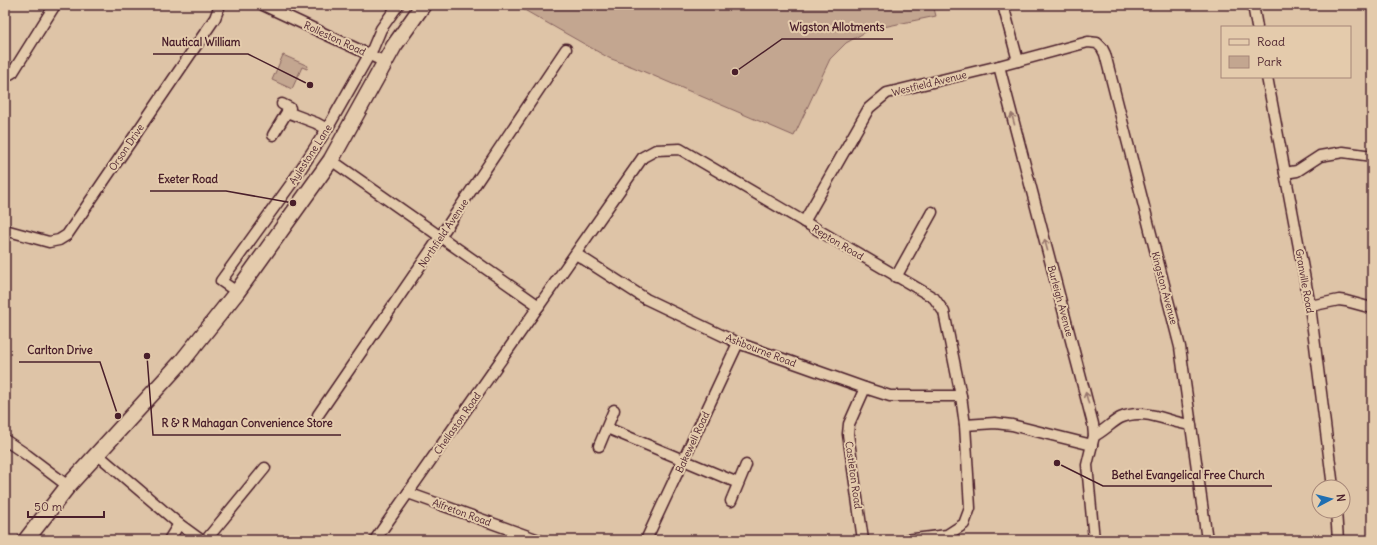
<svg xmlns="http://www.w3.org/2000/svg" width="1377" height="545" font-family="Delius,sans-serif">
	<style>
		.built { fill: #d0b59b }
		.green { fill: #c3a690; stroke: #86625e }
		.lines { fill: none; stroke-linecap: round; stroke-linejoin: round }
		.minor-casing { stroke: #4a1f2b; stroke-width: 13 }
		.secondary-casing { stroke: #4a1f2b; stroke-width: 18 }
		.minor { stroke: #e4cbac; stroke-width: 10 }
		.secondary { stroke: #e4cbac; stroke-width: 15 }
		.oneway { stroke: #97756c }
		.labels { text-anchor: middle; stroke-width: 4; stroke-linejoin: round; paint-order: stroke }
		.street-label { font-size: 10px; fill: #4a1f2b; stroke: #e4cbac }
		.leader { fill: none; stroke: #4a1f2b; stroke-width: 1.5 }
		.callout-dot { fill: #4a1f2b; stroke: #e4cbac; stroke-width: 1.5 }
		.callout-label { font-size: 11px; text-anchor: middle; font-weight: bold; fill: #4a1f2b; stroke: #e4cbac; stroke-width: 4; stroke-linejoin: round; paint-order: stroke }
	</style>
	<rect width="100%" height="100%" fill="#dec4a7"/>
	<filter id="ink" filterUnits="userSpaceOnUse"><feTurbulence type="fractalNoise" baseFrequency=".025" numOctaves="2"/><feDisplacementMap in="SourceGraphic" scale="8" xChannelSelector="R" yChannelSelector="G"/><feConvolveMatrix kernelMatrix="1 2 1 2 8 2 1 2 1" color-interpolation-filters="sRGB"/></filter>
	<g filter="url(#ink)">
		<!-- built -->
		<path class="built" d="M 933,5 L 960,5 L 935,11 Z"/>
		<!-- green -->
		<g class="green">
			<path d="M 521,5 L 933,5 L 936,16 L 869,30 L 846,43 L 830,59 L 794,136 L 633,67 L 609,58 L 519,7 Z"/>
			<path d="M 283,55 L 308,66 L 307,69 L 302,67 L 292,89 L 272,80 Z"/>
		</g>
		<g class="lines">
			<!-- minor casing -->
			<g class="minor-casing">
				<g id="minor">
					<path d="M 263,5 L 385,62"/>
					<path d="M 1003,5 L 1018,61"/>
					<path d="M 1253,5 L 1257,27"/>
					<path d="M 999,66 L 1093,424 L 1094,436 L 1087,465 L 1094,540"/>
					<path d="M 5,77 L 13,72 L 55,5"/>
					<path d="M 1267,77 L 1310,306 L 1333,487"/>
					<path d="M 282,104 L 290,108 L 287,112"/>
					<path d="M 273,135 L 287,112 L 316,123 L 327,129"/>
					<path d="M 331,160 L 539,306"/>
					<path d="M 1285,173 L 1297,171 L 1320,156 L 1343,152 L 1372,156"/>
					<path d="M 804,222 L 869,108 L 887,93 L 999,66 L 1088,42 L 1097,43 L 1102,48 L 1105,54 L 1180,347 L 1207,540"/>
					<path d="M 5,230 L 49,242 L 59,240 L 67,235 L 215,18 L 220,5"/>
					<path d="M 576,254 L 646,299 L 738,343 L 865,388 L 890,396 L 961,396"/>
					<path d="M 896,277 L 932,212"/>
					<path d="M 237,292 L 221,281 L 291,184 L 327,129 L 373,48 L 381,29 L 398,5"/>
					<path d="M 1310,306 L 1339,300 L 1346,301 L 1372,308"/>
					<path d="M 318,415 L 440,237 L 566,49"/>
					<path d="M 965,425 L 995,423 L 1012,425 L 1092,445"/>
					<path d="M 607,428 L 738,483"/>
					<path d="M 1094,436 C 1104,431 1111,423 1120,418 C 1145,407 1167,422 1191,425"/>
					<path d="M 5,440 L 27,455 L 68,486"/>
					<path d="M 599,446 L 614,410"/>
					<path d="M 97,454 L 179,524 L 201,540"/>
					<path d="M 408,493 L 539,540"/>
					<path d="M 731,501 L 746,465"/>
					<path d="M 1336,511 L 1338,540"/>
					<path d="M 169,540 L 179,524"/>
					<path d="M 206,540 L 265,468"/>
					<path d="M 375,540 L 643,157 L 656,150 L 680,149 L 934,298 L 944,312 L 961,396 L 965,425 L 970,508 L 964,524 L 947,535 L 906,540"/>
					<path d="M 646,540 L 738,343"/>
					<path d="M 863,540 L 848,434 L 849,424 L 865,388"/>
				</g>
			</g>
			<!-- secondary casing -->
			<g class="secondary-casing">
				<path id="secondary" d="M 26,540 L 68,486 L 183,360 L 237,292 L 331,160 L 394,46 L 423,5"/>
			</g>
			<!-- minor -->
			<use href="#minor" class="minor"/>
			<!-- secondary -->
			<use href="#secondary" class="secondary"/>
		</g>
		<!-- one-way arrows -->
		<defs><path id="oneway-shaft" d="M-6 0H5M1.5-3L5.5 0L1.5 3" fill="none" stroke-width="1.6" stroke-linecap="round" stroke-linejoin="round"/></defs>
		<g class="oneway">
			<use href="#oneway-shaft" transform="translate(1013 119) rotate(-105)"/>
			<use href="#oneway-shaft" transform="translate(1046 245) rotate(-105)"/>
			<use href="#oneway-shaft" transform="translate(1087 398) rotate(-105)"/>
		</g>
	</g>
	<g class="labels">
		<!-- street labels -->
		<g class="street-label">
			<text transform="translate(335 38) rotate(25)" y="4">Rolleston Road</text>
			<text transform="translate(929 83) rotate(-14)" y="4">Westfield Avenue</text>
			<text transform="translate(126 147) rotate(-56)" y="4">Orson Drive</text>
			<text transform="translate(310 154) rotate(-57)" y="4">Aylestone Lane</text>
			<text transform="translate(443 233) rotate(-56)" y="4">Northfield Avenue</text>
			<text transform="translate(838 242) rotate(31)" y="4">Repton Road</text>
			<text transform="translate(1305 281) rotate(80)" y="4">Granville Road</text>
			<text transform="translate(1165 288) rotate(75)" y="4">Kingston Avenue</text>
			<text transform="translate(1061 301) rotate(75)" y="4">Burleigh Avenue</text>
			<text transform="translate(761 350) rotate(21)" y="4">Ashbourne Road</text>
			<text transform="translate(457 423) rotate(-55)" y="4">Chellaston Road</text>
			<text transform="translate(692 442) rotate(-65)" y="4">Bakewell Road</text>
			<text transform="translate(854 475) rotate(82)" y="4">Castleton Road</text>
			<text transform="translate(462 512) rotate(20)" y="4">Alfreton Road</text>
		</g>
	</g>
	<!-- callouts -->
	<path class="leader" d="M735 72L782 39H893M310 85L248 54H153M293 203L226 191H150M118 416L100 362H19M147 356L153 435H341M1057 463L1103 486H1272"/>
	<g class="callout-dot">
		<circle cx="735" cy="72" r="4"/>
		<circle cx="310" cy="85" r="4"/>
		<circle cx="293" cy="203" r="4"/>
		<circle cx="118" cy="416" r="4"/>
		<circle cx="147" cy="356" r="4"/>
		<circle cx="1057" cy="463" r="4"/>
	</g>
	<g class="callout-label">
		<text x="837" y="31">Wigston Allotments</text>
		<text x="201" y="46">Nautical William</text>
		<text x="188" y="183">Exeter Road</text>
		<text x="60" y="354">Carlton Drive</text>
		<text x="247" y="427">R &amp; R Mahagan Convenience Store</text>
		<text x="1188" y="479">Bethel Evangelical Free Church</text>
	</g>
	<!-- margin -->
	<rect width="1377" height="545" fill="none" stroke="#e4cbac" stroke-width="20"/>
	<rect x="10" y="10" width="1357" height="525" fill="none" stroke="#4a1f2b" stroke-width="1.5" filter="url(#ink)"/>
	<!-- legend -->
	<rect x="1221" y="26" width="130" height="52" fill="#e4cbac" stroke="#a68678"/>
	<rect x="1229" y="39" width="20" height="6" fill="#e4cbac" stroke="#a68678"/>
	<text x="1257" y="46" font-size="12" fill="#4a1f2b">Road</text>
	<rect x="1229" y="56" width="20" height="12" fill="#c3a690" stroke="#a68678"/>
	<text x="1257" y="66" font-size="12" fill="#4a1f2b">Park</text>
	<!-- north arrow -->
	<g transform="translate(1331 499) rotate(83)"><circle r="19" fill="#e4cbac" stroke="#a68678"/>
	<path d="M0-3L7 15L0 10L-7 15Z" fill="#1f6fb2"/>
	<text y="-6" font-size="11" font-weight="bold" text-anchor="middle" fill="#4a1f2b">N</text>
	</g>
	<!-- scale -->
	<path d="M28 511v6h76v-6" fill="none" stroke="#4a1f2b" stroke-width="2"/>
	<text x="34" y="511" font-size="12" fill="#4a1f2b" stroke="#e4cbac" stroke-width="3" paint-order="stroke">50 m</text>
</svg>
